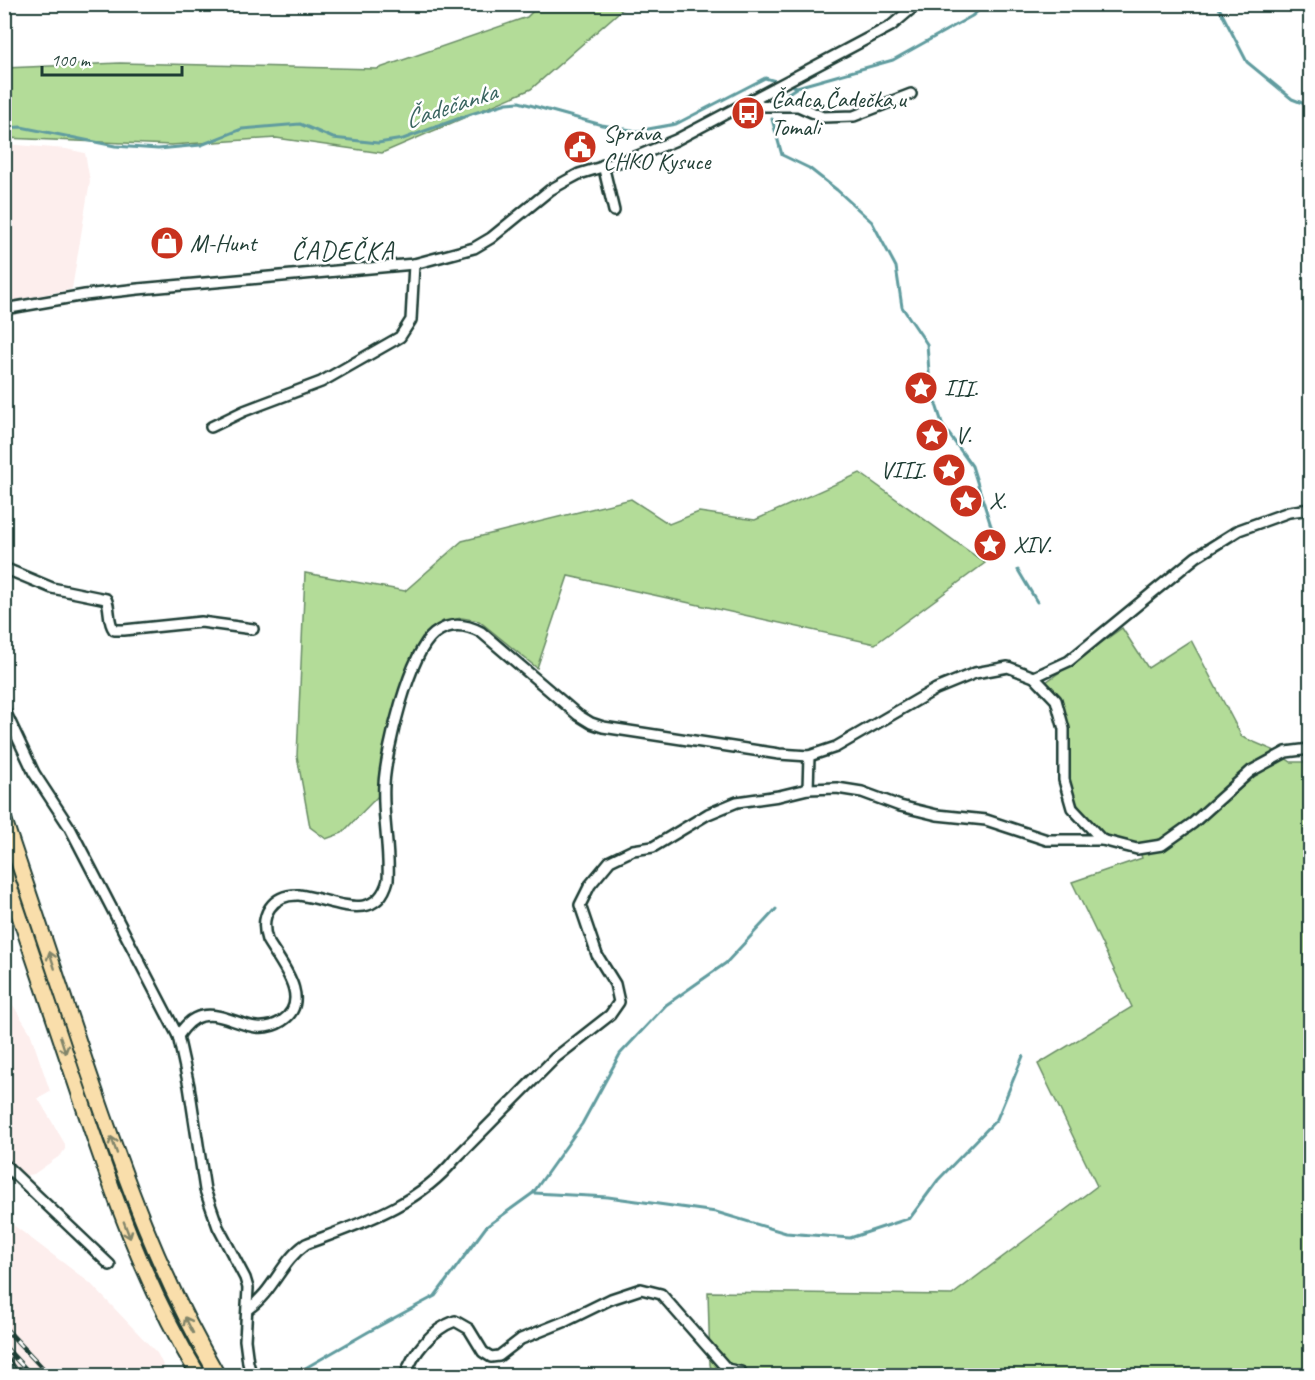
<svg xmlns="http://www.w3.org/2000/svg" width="1315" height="1380" font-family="Caveat,sans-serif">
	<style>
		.built { fill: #fdeeed }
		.green { fill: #b3dc98; stroke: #698c66; stroke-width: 1.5 }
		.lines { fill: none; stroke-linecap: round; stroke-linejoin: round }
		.stream { stroke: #609c9f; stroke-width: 3 }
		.minor-casing { stroke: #1f3d34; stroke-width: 14 }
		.highway-casing { stroke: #1f3d34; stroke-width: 18 }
		.minor { stroke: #fff; stroke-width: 9 }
		.highway { stroke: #f9deab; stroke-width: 14 }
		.rail-casing { stroke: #1f3d34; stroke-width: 5 }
		.rail { stroke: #fff; stroke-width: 3; stroke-dasharray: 9; stroke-linecap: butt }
		.oneway { stroke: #81856a }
		.labels { text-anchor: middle; stroke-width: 5; stroke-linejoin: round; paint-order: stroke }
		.poi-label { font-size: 24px; fill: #1f3d34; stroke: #fff; text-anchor: start }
		.water-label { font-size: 26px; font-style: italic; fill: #3a6560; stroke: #fff }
		.neighbourhood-label { font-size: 26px; letter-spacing: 1.5px; fill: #1f3d34; stroke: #fff }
	</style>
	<rect width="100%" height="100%" fill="#fff"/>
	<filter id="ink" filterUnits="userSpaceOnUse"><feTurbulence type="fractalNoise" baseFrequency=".0167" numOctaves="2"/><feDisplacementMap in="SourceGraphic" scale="12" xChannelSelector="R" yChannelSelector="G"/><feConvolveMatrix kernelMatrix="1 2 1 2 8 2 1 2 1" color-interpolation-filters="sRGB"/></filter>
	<g filter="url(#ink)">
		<!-- built -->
		<g class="built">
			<path d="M 5,144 L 66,149 L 85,153 L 90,181 L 72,289 L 5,302 Z"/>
			<path d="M 4,991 L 30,1032 L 50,1091 L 38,1098 L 65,1144 L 65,1149 L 61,1155 L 34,1174 L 24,1176 L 5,1154 Z"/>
			<path d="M 4,1218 L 90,1283 L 157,1353 L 168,1375 L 14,1375 L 5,1364 Z"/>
		</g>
		<!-- green -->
		<g class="green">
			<path d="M 540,4 L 627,5 L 531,89 L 382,153 L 276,138 L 171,145 L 5,138 L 5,68 L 120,63 L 377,69 L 527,17 Z"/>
			<path d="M 860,473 L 985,563 L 875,644 L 568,576 L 537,668 L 479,621 L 462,618 L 443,621 L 422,637 L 397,705 L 382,759 L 380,794 L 342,833 L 326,839 L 310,827 L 297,756 L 305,573 L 405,591 L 462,541 L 631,499 L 669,524 L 699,512 L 755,520 Z"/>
			<path d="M 1122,628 L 1148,668 L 1191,640 L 1242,737 L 1275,751 L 1291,762 L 1310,762 L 1310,1375 L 712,1375 L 710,1364 L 708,1292 L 952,1295 L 1097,1186 L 1038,1064 L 1132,1007 L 1072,882 L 1142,858 L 1137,844 L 1104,835 L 1086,819 L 1076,802 L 1069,779 L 1068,728 L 1059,699 L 1046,682 Z"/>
		</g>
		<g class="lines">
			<!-- stream -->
			<g class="stream">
				<path d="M 1217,4 L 1247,62 L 1292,99 L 1310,106"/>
				<path d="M 786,84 L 797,87 L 893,60 L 972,16 L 986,4"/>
				<path d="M 787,94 L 796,88"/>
				<path d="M 772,119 L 782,155 L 809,168 L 837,190 L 872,222 L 896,267 L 902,307 L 927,344 L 930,386 L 943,426 L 972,466 L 991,526 L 999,540"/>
				<path d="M 4,128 L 21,127 L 115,146 L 158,149 L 201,145 L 242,129 L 300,124 L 333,138 L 378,143 L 403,139 L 471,114 L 507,103 L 519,102 L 602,125 L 637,131 L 676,124 L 765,78 L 779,82"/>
				<path d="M 1018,570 L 1037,602"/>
				<path d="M 534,1193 L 608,1197 L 716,1212 L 786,1233 L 850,1238 L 910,1218 L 938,1180 L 997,1119 L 1023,1056"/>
				<path d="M 295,1374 L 368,1332 L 435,1296 L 486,1227 L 533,1193 L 582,1124 L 620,1054 L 666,1005 L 726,963 L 776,909"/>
			</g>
			<!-- minor casing -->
			<g class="minor-casing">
				<g id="minor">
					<path d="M 753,99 L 762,106 L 798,106 L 823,117 L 854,116 L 911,94"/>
					<path d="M 603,165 L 614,211"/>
					<path d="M 4,309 L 85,295 L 138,289 L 414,264 L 474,248 L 491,238 L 550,190 L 566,181 L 579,174 L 638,156 L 676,140 L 891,26 L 917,4"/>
					<path d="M 211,427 L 244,411 L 321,382 L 400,337 L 411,320 L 414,264"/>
					<path d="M 4,568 L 52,588 L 106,599 C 111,609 107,621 114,630 L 124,630 L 201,622 L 253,629"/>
					<path d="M 1034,677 L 1069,661 L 1196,557 L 1239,530 L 1289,512 L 1310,509"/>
					<path d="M 4,709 L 34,773 L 70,828 L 178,1036 L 189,1086 L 205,1190 L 218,1227 L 245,1278 L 248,1288 L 245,1340 L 248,1363 L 252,1376"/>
					<path d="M 808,789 L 809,756"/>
					<path d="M 178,1036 C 184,1027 191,1018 202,1016 C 220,1012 239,1025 256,1027 C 265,1028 274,1026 282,1021 C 314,1000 279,961 267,940 C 259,915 272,894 299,895 C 332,899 376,926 388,880 C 390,848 382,816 384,784 C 386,751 409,654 434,634 C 449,622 466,624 481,632 L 578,715 L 591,723 L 603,727 L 779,754 L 809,756 L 836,747 L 936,689 L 975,673 L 1008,667 L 1034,677 L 1056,700 L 1064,729 L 1064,780 L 1072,808 L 1102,840 L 1137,849 L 1162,845 L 1193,823 L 1251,771 L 1286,752 L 1310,749"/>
					<path d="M 4,1164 L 110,1265"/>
					<path d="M 248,1309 C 274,1291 281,1261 306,1244 C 361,1223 417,1206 455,1159 L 555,1058 L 610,1015 L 619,1002 L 615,984 L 597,955 L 580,905 L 590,885 L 610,861 L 633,850 L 653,847 L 708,814 L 737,802 L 779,796 L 808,789 L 837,788 L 862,792 L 900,806 L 937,815 L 986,820 L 1047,840 L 1102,840"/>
					<path d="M 4,1362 L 14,1376"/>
					<path d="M 405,1376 C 413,1352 433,1329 455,1321 L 469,1329 L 483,1352 L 491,1357 L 499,1356 L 521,1339 L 566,1321 L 611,1299 L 641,1289 L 661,1294 L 727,1369 L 741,1372"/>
				</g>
			</g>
			<!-- highway casing -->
			<g class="highway-casing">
				<g id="highway">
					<path d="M 4,819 C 32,902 60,986 88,1070 C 124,1176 161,1279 218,1376"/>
					<path d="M 4,870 C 29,943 53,1015 77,1087 C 110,1186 144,1285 199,1376"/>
				</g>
			</g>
			<!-- minor -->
			<use href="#minor" class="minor"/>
			<!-- highway -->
			<use href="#highway" class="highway"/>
			<!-- rail casing -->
			<g class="rail-casing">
				<g id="rail">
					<path d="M 4,1327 L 50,1376"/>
					<path d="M 4,1346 L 32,1376"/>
				</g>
			</g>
			<!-- rail -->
			<use href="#rail" class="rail"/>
		</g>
		<!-- one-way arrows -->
		<defs><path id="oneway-shaft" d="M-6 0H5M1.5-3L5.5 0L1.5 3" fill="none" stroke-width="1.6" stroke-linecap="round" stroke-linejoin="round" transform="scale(1.5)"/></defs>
		<g class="oneway">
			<use href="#oneway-shaft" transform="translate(52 960) rotate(-108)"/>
			<use href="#oneway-shaft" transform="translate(63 1045) rotate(72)"/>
			<use href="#oneway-shaft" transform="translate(114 1145) rotate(-109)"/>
			<use href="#oneway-shaft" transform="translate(127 1230) rotate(69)"/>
			<use href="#oneway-shaft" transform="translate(189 1325) rotate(-117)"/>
		</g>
	</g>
	<!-- icons -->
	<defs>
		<g id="bus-disc" transform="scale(1.725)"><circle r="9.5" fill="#c8321e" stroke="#fff"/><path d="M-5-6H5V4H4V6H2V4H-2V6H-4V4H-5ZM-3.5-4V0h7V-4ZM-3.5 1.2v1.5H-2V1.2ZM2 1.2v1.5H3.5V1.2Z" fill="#fff"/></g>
		<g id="civic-disc" transform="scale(1.725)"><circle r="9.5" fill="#c8321e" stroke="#fff"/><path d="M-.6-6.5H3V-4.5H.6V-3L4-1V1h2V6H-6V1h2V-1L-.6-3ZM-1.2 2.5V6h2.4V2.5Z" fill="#fff"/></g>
		<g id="shop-disc" transform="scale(1.725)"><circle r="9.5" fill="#c8321e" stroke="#fff"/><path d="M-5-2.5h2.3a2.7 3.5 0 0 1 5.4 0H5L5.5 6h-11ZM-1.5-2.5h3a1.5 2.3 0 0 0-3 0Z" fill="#fff"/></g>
		<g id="sight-disc" transform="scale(1.725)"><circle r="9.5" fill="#c8321e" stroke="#fff"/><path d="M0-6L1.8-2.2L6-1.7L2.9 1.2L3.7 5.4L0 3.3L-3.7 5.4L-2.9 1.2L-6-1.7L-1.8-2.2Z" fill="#fff"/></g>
	</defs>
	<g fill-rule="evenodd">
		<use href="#bus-disc" x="748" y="113"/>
		<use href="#civic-disc" x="580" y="147"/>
		<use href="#shop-disc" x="167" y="243"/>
		<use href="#sight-disc" x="921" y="388"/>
		<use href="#sight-disc" x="932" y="435"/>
		<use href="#sight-disc" x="949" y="470"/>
		<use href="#sight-disc" x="966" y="501"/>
		<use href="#sight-disc" x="990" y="545"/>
	</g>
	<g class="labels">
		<!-- poi labels -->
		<g class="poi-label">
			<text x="771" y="107">Čadca,Čadečka,u<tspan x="771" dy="28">Tomali</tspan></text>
			<text x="603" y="141">Správa<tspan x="603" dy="28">CHKO Kysuce</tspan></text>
			<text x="190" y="251">M-Hunt</text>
			<text x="944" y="396">III.</text>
			<text x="955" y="443">V.</text>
			<text x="926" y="478" text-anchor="end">VIII.</text>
			<text x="989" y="509">X.</text>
			<text x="1013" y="553">XIV.</text>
		</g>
		<!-- water labels -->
		<g class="water-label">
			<text transform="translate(450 105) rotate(-18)" y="9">Čadečanka</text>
		</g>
		<!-- neighbourhood labels -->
		<g class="neighbourhood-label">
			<text x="343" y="259">ČADEČKA</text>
		</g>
	</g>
	<!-- margin -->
	<rect width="1315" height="1380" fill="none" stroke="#fff" stroke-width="24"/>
	<rect x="12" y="12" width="1291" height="1356" fill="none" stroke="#1f3d34" stroke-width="2" filter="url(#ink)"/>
	<!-- scale -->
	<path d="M42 66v9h140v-9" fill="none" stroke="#1f3d34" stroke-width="3"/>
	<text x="51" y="66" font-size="18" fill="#1f3d34" stroke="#ffffff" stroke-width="4.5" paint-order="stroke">100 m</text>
</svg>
